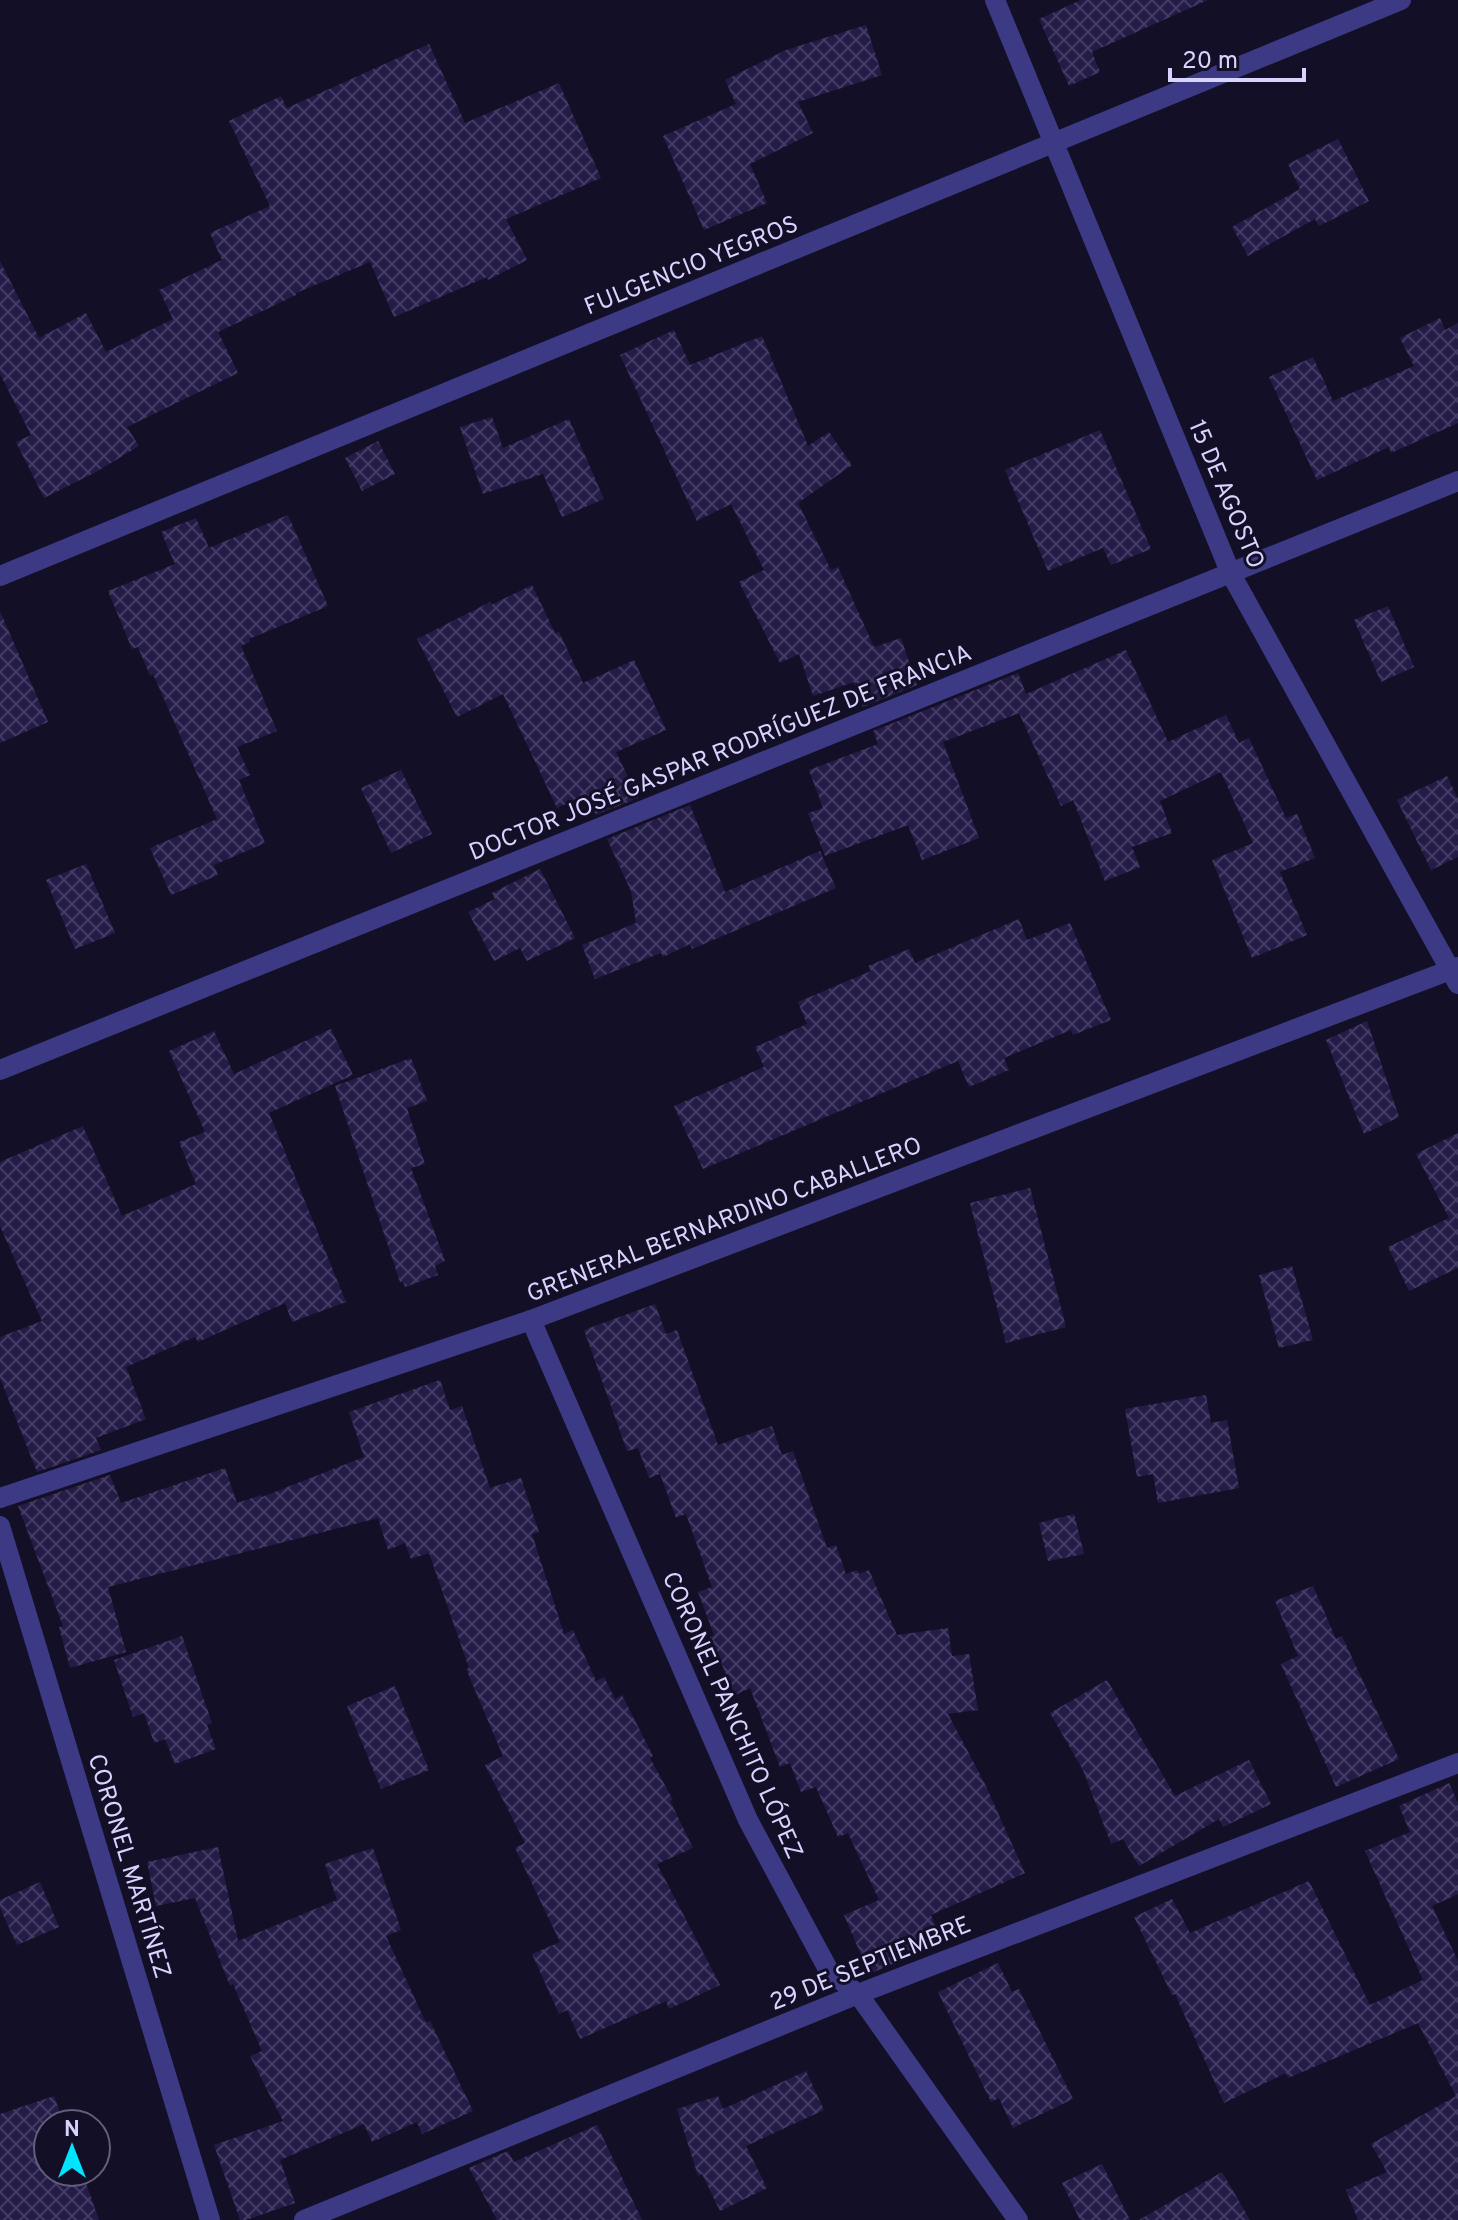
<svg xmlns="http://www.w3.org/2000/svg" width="1458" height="2220" font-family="Overpass,sans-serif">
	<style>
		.building { fill: url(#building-cross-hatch) }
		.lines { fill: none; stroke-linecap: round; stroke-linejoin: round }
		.minor { stroke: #3d3a85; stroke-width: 20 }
		.tertiary { stroke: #3d3a85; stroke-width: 20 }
		.labels { text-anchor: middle; stroke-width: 6; stroke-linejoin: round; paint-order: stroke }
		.street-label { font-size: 24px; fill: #d9d4ff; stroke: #130f26 }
	</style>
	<defs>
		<pattern id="building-cross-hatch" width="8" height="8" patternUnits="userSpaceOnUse" patternTransform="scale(2)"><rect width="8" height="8" fill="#241b47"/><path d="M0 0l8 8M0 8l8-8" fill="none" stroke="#433b63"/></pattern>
	</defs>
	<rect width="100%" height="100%" fill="#130f26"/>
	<!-- building -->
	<g class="building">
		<path d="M 1081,0 L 1208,0 L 1092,52 L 1100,72 L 1069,86 L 1039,19 Z"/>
		<path d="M 866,25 L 882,75 L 798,102 L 813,133 L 750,164 L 767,203 L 704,230 L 663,136 L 736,104 L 725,80 L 786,50 Z"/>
		<path d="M 429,44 L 465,123 L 559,83 L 601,178 L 506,219 L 527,260 L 488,280 L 487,277 L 394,317 L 370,262 L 296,293 L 296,295 L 218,332 L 238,373 L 127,427 L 139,446 L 96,472 L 44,498 L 16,442 L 31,435 L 0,374 L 0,261 L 39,338 L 86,313 L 106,352 L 173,319 L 159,290 L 222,260 L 210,233 L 270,206 L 229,121 L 281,96 L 287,108 Z"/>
		<path d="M 1338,139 L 1369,201 L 1319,226 L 1315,219 L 1248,256 L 1232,227 L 1300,189 L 1288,164 Z"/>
		<path d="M 1440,318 L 1445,330 L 1458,323 L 1458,423 L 1391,453 L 1389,447 L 1317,480 L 1269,377 L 1313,357 L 1333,401 L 1414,366 L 1400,338 Z"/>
		<path d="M 674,330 L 690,365 L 762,336 L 808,446 L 829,432 L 852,465 L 798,503 L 831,570 L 838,567 L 874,647 L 901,638 L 917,685 L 863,707 L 854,682 L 813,696 L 799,654 L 780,663 L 739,582 L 764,570 L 731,504 L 697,521 L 620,355 Z"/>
		<path d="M 492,417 L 503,448 L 569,419 L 604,499 L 562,517 L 543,474 L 483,494 L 460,427 Z"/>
		<path d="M 1100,430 L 1151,549 L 1111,565 L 1103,548 L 1048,571 L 1005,470 Z"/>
		<path d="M 378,441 L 395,474 L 362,491 L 345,458 Z"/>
		<path d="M 288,515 L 328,606 L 249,639 L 250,642 L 241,646 L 277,731 L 237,747 L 250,775 L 239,780 L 265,843 L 214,865 L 218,875 L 171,895 L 150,848 L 217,819 L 153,674 L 150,676 L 138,647 L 132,649 L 108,591 L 175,564 L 161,532 L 196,518 L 209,548 Z"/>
		<path d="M 532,585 L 555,633 L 559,632 L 583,683 L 634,660 L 666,730 L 616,752 L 638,798 L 596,815 L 587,794 L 557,808 L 503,694 L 457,717 L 417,639 L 490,602 L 491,605 Z"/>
		<path d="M 1388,606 L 1414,667 L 1381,682 L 1354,620 Z"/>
		<path d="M 0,611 L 48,722 L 0,743 Z"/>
		<path d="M 1126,650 L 1168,742 L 1226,715 L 1239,743 L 1249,738 L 1286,818 L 1297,814 L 1315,858 L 1280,872 L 1307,935 L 1252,958 L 1212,860 L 1253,843 L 1221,772 L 1160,801 L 1172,833 L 1132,847 L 1140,867 L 1105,881 L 1073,800 L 1061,806 L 1019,713 L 943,742 L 979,838 L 922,860 L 908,825 L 825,856 L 808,813 L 823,808 L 809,770 L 878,744 L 873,731 L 1018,673 L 1026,694 Z"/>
		<path d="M 401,770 L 432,834 L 391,853 L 361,788 Z"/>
		<path d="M 1447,776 L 1458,799 L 1458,857 L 1431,870 L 1397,800 Z"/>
		<path d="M 690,805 L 725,892 L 820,851 L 836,888 L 692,949 L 690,944 L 663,957 L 661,953 L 595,979 L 582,945 L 636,923 L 631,891 L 607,839 Z"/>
		<path d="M 86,864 L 115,933 L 75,949 L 46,880 Z"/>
		<path d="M 540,869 L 575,938 L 527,961 L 520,948 L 494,961 L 468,912 L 495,899 L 492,893 Z"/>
		<path d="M 1019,919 L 1027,940 L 1070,923 L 1111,1020 L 1073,1035 L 1071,1030 L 1004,1058 L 1009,1070 L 969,1087 L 958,1061 L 703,1169 L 674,1106 L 764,1067 L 755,1047 L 807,1024 L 798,1002 L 871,971 L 868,966 L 909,949 L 915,963 Z"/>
		<path d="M 1367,1021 L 1399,1117 L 1364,1134 L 1326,1040 Z"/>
		<path d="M 331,1029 L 353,1075 L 269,1113 L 346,1302 L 292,1322 L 285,1303 L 198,1342 L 195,1337 L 126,1367 L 146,1419 L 96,1438 L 101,1450 L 37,1472 L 0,1378 L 0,1337 L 42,1321 L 0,1226 L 0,1162 L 83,1126 L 122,1216 L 196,1184 L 179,1142 L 205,1132 L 169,1051 L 214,1031 L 234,1074 Z"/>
		<path d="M 411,1058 L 427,1101 L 407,1108 L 425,1164 L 411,1168 L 445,1261 L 435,1266 L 438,1275 L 405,1287 L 403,1281 L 400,1282 L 335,1086 Z"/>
		<path d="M 1458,1133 L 1458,1268 L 1409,1291 L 1388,1247 L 1449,1218 L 1416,1154 Z"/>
		<path d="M 1030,1188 L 1066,1327 L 1006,1343 L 970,1203 Z"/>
		<path d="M 1292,1266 L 1313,1340 L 1279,1348 L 1259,1275 Z"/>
		<path d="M 655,1304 L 666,1334 L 677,1330 L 718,1445 L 772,1426 L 782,1455 L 793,1451 L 827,1548 L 836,1545 L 846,1574 L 857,1570 L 859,1574 L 869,1570 L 897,1635 L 948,1628 L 952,1656 L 969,1654 L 978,1710 L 948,1714 L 984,1782 L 1025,1873 L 931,1915 L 943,1943 L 869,1974 L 844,1915 L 879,1900 L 848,1833 L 838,1837 L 816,1787 L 801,1792 L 790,1763 L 780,1767 L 750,1688 L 735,1695 L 710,1637 L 714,1635 L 698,1592 L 712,1587 L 686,1514 L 676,1518 L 660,1474 L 649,1478 L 638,1448 L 627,1451 L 584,1330 Z"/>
		<path d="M 440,1380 L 450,1410 L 462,1406 L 490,1488 L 521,1478 L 539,1532 L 532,1534 L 564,1634 L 573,1630 L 596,1681 L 604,1677 L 615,1699 L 622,1695 L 653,1756 L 650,1758 L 673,1800 L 670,1801 L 693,1848 L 657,1864 L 720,1985 L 669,2009 L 666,2001 L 580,2039 L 567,2010 L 559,2014 L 532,1954 L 560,1942 L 515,1848 L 525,1843 L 485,1765 L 503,1756 L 466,1669 L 469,1668 L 429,1553 L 411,1559 L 405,1543 L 388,1550 L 378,1518 L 108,1587 L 126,1652 L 70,1668 L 59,1627 L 63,1626 L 18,1506 L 110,1475 L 121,1503 L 225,1468 L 237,1503 L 261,1495 L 262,1497 L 364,1457 L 349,1412 Z"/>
		<path d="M 1206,1395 L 1211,1423 L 1227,1420 L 1239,1488 L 1158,1503 L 1153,1474 L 1137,1477 L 1125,1409 Z"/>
		<path d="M 1074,1514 L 1084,1554 L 1048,1561 L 1039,1523 Z"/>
		<path d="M 1313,1586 L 1336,1639 L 1342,1636 L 1399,1759 L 1336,1787 L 1281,1664 L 1298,1656 L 1275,1601 Z"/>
		<path d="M 182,1636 L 212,1723 L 207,1725 L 216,1749 L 175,1764 L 165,1739 L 154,1743 L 144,1713 L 133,1717 L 114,1660 Z"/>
		<path d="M 1107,1680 L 1175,1796 L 1249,1760 L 1271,1804 L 1223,1827 L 1219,1819 L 1139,1866 L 1123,1839 L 1111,1844 L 1083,1770 L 1050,1713 Z"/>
		<path d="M 395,1686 L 429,1770 L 381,1789 L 347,1706 Z"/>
		<path d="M 1449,1783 L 1458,1803 L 1458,1894 L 1432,1906 L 1458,1961 L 1458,2220 L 1358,2220 L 1346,2190 L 1387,2172 L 1371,2144 L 1456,2096 L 1418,2023 L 1288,2078 L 1286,2073 L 1224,2103 L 1175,1994 L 1172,1995 L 1134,1917 L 1172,1899 L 1190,1933 L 1309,1881 L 1370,2005 L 1423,1980 L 1365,1851 L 1410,1832 L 1399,1806 Z"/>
		<path d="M 218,1847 L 238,1941 L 337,1900 L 325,1864 L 373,1848 L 401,1930 L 386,1936 L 426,2023 L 430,2021 L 473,2111 L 422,2134 L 417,2122 L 372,2142 L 364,2124 L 280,2160 L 295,2203 L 246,2220 L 240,2220 L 214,2145 L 283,2121 L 250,2056 L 262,2051 L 233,1984 L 230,1986 L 195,1898 L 156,1906 L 147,1862 Z"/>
		<path d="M 40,1882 L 59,1927 L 17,1945 L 0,1908 L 0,1900 Z"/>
		<path d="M 998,1963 L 1012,1992 L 1019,1989 L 1073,2099 L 1013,2128 L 999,2098 L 991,2102 L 938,1992 Z"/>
		<path d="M 806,2071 L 824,2110 L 746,2146 L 767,2188 L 720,2211 L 702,2174 L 698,2176 L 677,2109 L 718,2096 L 723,2109 Z"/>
		<path d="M 54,2096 L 64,2124 L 48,2124 L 48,2172 L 82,2172 L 99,2220 L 0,2220 L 0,2114 Z"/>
		<path d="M 597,2125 L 642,2220 L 497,2220 L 469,2168 L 508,2151 L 514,2162 Z"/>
		<path d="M 1102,2164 L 1130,2220 L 1080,2220 L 1062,2183 Z"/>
		<path d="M 1222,2172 L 1250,2220 L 1139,2220 Z"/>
	</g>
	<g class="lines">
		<!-- minor -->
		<g class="minor">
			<path d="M 0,576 L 1401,0"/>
			<path d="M 0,1070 L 1458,481"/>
			<path d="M 531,1320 L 748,1820 L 829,1971 L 858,1994 L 1018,2220"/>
			<path d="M 0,1498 L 531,1320 L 1458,967"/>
			<path d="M 0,1526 L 210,2220"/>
			<path d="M 304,2220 L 858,1994 L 1458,1763"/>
		</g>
		<!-- tertiary -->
		<path class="tertiary" d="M 995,0 L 1231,574 L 1458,984"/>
	</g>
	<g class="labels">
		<!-- street labels -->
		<g class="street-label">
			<text transform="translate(691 265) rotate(-22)" y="8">FULGENCIO YEGROS</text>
			<text transform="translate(1227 494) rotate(67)" y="8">15 DE AGOSTO</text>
			<text transform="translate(720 752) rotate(-22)" y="8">DOCTOR JOSÉ GASPAR RODRÍGUEZ DE FRANCIA</text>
			<text transform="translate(724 1219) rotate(-21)" y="8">GRENERAL BERNARDINO CABALLERO</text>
			<text transform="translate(733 1715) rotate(66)" y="8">CORONEL PANCHITO LÓPEZ</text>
			<text transform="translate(130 1866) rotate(73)" y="8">CORONEL MARTÍNEZ</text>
			<text transform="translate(870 1963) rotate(-22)" y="8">29 DE SEPTIEMBRE</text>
		</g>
	</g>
	<!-- north arrow -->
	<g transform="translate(72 2148)"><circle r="38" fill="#130f26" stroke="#625e7d" stroke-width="2"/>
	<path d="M0-6L14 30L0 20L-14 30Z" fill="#00e5ff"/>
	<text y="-12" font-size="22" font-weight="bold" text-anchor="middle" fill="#d9d4ff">N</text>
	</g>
	<!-- scale -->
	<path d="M1170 68v12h134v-12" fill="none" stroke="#d9d4ff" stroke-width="4"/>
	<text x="1182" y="68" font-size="24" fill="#d9d4ff" stroke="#130f26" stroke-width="6" paint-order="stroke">20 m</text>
</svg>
